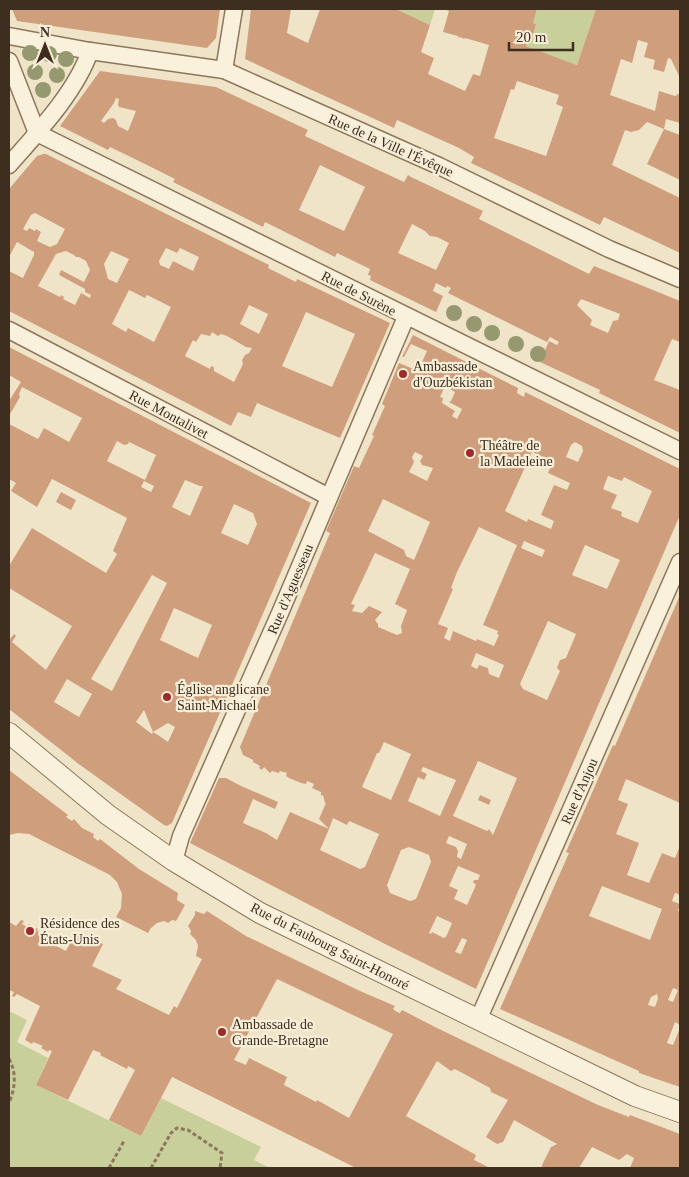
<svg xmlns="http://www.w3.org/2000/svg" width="689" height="1177" font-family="Georgia,serif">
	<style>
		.green { fill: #c9cf9b }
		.building { fill: #cf9f7d; fill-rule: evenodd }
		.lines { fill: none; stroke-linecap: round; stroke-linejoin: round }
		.minor-casing { stroke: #8d765c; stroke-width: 19 }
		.tertiary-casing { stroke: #8d765c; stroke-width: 22 }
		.path { stroke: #8d765c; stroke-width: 3; stroke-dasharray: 4 2.5; stroke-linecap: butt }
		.minor { stroke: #faf1dc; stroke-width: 16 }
		.tertiary { stroke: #faf1dc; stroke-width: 20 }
		.tree { fill: #96986f }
		.poi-dot { fill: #9e2a2b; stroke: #f7eed8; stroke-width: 2 }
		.labels { text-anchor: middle; stroke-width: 4.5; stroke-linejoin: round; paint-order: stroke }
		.street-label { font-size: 14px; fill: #3d2e20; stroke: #f7eed8 }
		.poi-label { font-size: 14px; fill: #3d2e20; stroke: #f7eed8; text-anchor: start }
	</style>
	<rect width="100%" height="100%" fill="#f0e4c8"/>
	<!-- green -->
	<g class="green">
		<path d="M 396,9 L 435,9 L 430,25 Z"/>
		<path d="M 537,9 L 596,9 L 577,65 L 526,46 L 528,38 L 532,39 L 536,24 L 533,23 Z"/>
		<path d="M 9,1011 L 27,1020 L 17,1042 L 48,1058 L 36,1085 L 141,1136 L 161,1098 L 261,1147 L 254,1160 L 268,1167 L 267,1168 L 9,1168 Z"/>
	</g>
	<!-- building -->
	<g class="building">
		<path d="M 12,9 L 220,9 L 216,38 L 207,48 L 17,21 Z"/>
		<path d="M 251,9 L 291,9 L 287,33 L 308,43 L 320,9 L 396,9 L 430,25 L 421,52 L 434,58 L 428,74 L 465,91 L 473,74 L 480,76 L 489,45 L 465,38 L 464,39 L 460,37 L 459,38 L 458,36 L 443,32 L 449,11 L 444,9 L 537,9 L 533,23 L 536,24 L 532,39 L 528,38 L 526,46 L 577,65 L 596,9 L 680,9 L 680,78 L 671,59 L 668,58 L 664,72 L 653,69 L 655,60 L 644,57 L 648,43 L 638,40 L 632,63 L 621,59 L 610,95 L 655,111 L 659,91 L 675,96 L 680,93 L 680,123 L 666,119 L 664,129 L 680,135 L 680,180 L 647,164 L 664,129 L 647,122 L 639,130 L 631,132 L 625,130 L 612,165 L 680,198 L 680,253 L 604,217 L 600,225 L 471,163 L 474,157 L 459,148 L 397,120 L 394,128 L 245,59 ZM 517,81 L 559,95 L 556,104 L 563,107 L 546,156 L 494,138 L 511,89 L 514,90 Z"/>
		<path d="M 100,71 L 216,87 L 308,130 L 305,136 L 404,182 L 408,175 L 411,177 L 483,211 L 479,219 L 589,274 L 594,266 L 680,301 L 680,342 L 672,339 L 654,380 L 680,390 L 680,433 L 599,393 L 600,390 L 540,362 L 549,341 L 557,345 L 559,342 L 550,337 L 547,342 L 448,293 L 451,288 L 447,286 L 446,288 L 436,283 L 433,291 L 443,296 L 436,312 L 370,280 L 371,276 L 368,275 L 370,269 L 337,253 L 335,257 L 265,222 L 263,227 L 173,182 L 175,179 L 145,164 L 110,147 L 108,150 L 60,126 ZM 116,98 L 119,99 L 118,105 L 119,107 L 136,111 L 128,131 L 118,126 L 116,120 L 113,118 L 108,119 L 104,123 L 101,121 L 114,103 ZM 320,165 L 365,187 L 344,231 L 299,210 ZM 412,224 L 425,231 L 430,236 L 437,237 L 449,243 L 436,270 L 398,253 ZM 581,299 L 620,314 L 618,320 L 613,321 L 608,333 L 590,325 L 592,320 L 577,305 Z"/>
		<path d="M 43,154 L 46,154 L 269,265 L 268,268 L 296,282 L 297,279 L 390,323 L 340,438 L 257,403 L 251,417 L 238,412 L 231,426 L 9,311 L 9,271 L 23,278 L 34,255 L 34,252 L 17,242 L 9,257 L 9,189 L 37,156 ZM 35,213 L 65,229 L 57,244 L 50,247 L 37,241 L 41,232 L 36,229 L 35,231 L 29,228 L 27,231 L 23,229 L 31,215 ZM 166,248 L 177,253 L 180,248 L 199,257 L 193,271 L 173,261 L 169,269 L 160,265 L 159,261 ZM 66,251 L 74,255 L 76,257 L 79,257 L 86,261 L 90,270 L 84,282 L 61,270 L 59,275 L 85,289 L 85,292 L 91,295 L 90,298 L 81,293 L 75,305 L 63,299 L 64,297 L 61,295 L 60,297 L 38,286 L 56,254 ZM 111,251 L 129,259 L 117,283 L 108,279 L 104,264 ZM 129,290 L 145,298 L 147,295 L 171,307 L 154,342 L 128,328 L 126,332 L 112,324 ZM 249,305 L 268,314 L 259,334 L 240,324 ZM 306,312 L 355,334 L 332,387 L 282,366 ZM 212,332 L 218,336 L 221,334 L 227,336 L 246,347 L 252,348 L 249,353 L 245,355 L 242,360 L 243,364 L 234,382 L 214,371 L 214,367 L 211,366 L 210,369 L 185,356 L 193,340 L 196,342 L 201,334 L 210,336 Z"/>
		<path d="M 413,335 L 518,388 L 517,393 L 524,397 L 525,392 L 680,469 L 680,515 L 476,989 L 385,944 L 190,843 L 219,778 L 226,778 L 241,786 L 278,802 L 275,809 L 253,799 L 243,823 L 266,833 L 277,840 L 290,812 L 329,829 L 320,850 L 360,869 L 365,867 L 379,834 L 349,821 L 347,825 L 333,818 L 329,829 L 319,819 L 326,803 L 325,803 L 323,795 L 321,796 L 321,792 L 312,788 L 314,784 L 307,781 L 306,784 L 301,783 L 289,778 L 286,776 L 287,773 L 280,771 L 279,773 L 272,771 L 270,773 L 264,767 L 262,770 L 259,768 L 260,766 L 253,762 L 253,760 L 243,755 L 240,747 L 330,533 L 326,531 L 354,466 L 359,468 L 374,436 L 372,435 L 385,406 L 382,404 L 399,363 L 418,371 L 427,351 L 411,344 L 404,357 L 402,357 ZM 445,386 L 455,392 L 451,401 L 449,402 L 462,409 L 457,419 L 452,416 L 455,411 L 442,403 L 443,398 L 440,397 ZM 575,442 L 582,446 L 583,451 L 578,462 L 566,457 L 571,445 ZM 415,452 L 423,456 L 420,461 L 422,465 L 433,468 L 427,481 L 409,472 L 414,462 L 412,457 ZM 532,452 L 553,461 L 548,473 L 570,483 L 567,490 L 554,485 L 541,515 L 554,521 L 551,529 L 528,519 L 527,522 L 505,511 ZM 608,476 L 622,481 L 624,477 L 652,491 L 638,523 L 621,516 L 622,512 L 611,508 L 617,495 L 603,489 ZM 383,499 L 430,522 L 414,560 L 406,556 L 404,550 L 368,531 ZM 479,527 L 517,545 L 483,625 L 498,631 L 497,634 L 499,635 L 494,646 L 477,639 L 476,641 L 453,631 L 450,641 L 444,638 L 448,628 L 438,624 L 453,589 L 451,588 L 457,572 ZM 524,541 L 545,550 L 542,557 L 521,548 ZM 585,545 L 620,560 L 607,589 L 572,575 ZM 375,553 L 410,569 L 395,604 L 407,610 L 401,626 L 402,633 L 397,635 L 378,627 L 378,624 L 375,620 L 382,612 L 369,606 L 362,613 L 352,611 L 355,605 L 351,604 ZM 548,621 L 576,634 L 566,658 L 560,660 L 557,668 L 560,671 L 547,700 L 523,689 L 520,684 ZM 476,653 L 504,665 L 499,678 L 489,674 L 488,668 L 479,665 L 477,669 L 471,666 ZM 384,742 L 411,754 L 391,800 L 362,787 L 377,753 L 379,753 ZM 478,761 L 517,778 L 493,835 L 489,829 L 487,831 L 453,816 ZM 423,767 L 456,780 L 440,816 L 408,801 L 418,777 L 424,780 L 427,774 L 421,771 ZM 449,836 L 467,844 L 461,859 L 457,857 L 458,851 L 456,847 L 446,843 ZM 409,847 L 429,855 L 431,862 L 416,899 L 410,901 L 390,893 L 387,885 L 401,850 ZM 458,866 L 480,875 L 478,880 L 474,880 L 473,882 L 476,885 L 467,905 L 454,899 L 458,890 L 449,886 ZM 437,916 L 452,923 L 446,937 L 442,938 L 442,937 L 432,932 L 431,934 L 429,933 ZM 462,938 L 467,940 L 461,954 L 455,952 Z"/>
		<path d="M 9,347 L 311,503 L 172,823 L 167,826 L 164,825 L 80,765 L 9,709 L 9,640 L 14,634 L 16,636 L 12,642 L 46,670 L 72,626 L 9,588 L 9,566 L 32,528 L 106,573 L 117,554 L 113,551 L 127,518 L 52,479 L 37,507 L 11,491 L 16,483 L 9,479 L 9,424 L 38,439 L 44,428 L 69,442 L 82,418 L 22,387 L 19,394 L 20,397 L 9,416 L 9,401 L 21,382 L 9,375 ZM 117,441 L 124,445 L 128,444 L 129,442 L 156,455 L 145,480 L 107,461 ZM 185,480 L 200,486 L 203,486 L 190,516 L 172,507 ZM 144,481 L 154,486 L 151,492 L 141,487 ZM 234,504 L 253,513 L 257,524 L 248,545 L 221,533 ZM 152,575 L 167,583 L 112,691 L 91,679 ZM 174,608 L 212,625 L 198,658 L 160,640 ZM 67,679 L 92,694 L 79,717 L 54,702 ZM 144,710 L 153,732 L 168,723 L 175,727 L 168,742 L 158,735 L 153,732 L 152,734 L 136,722 Z"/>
		<path d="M 61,492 L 76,500 L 71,510 L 56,502 Z"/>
		<path d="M 680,595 L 680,803 L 626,779 L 618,800 L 628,804 L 616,834 L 639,843 L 627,875 L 649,883 L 662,853 L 675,858 L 680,846 L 680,895 L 675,893 L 672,901 L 680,904 L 678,911 L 680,912 L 680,1025 L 675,1022 L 667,1043 L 673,1045 L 680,1028 L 680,1087 L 639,1073 L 639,1071 L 500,1009 L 569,853 L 566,852 L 613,745 L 615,746 ZM 602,886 L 662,909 L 650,940 L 589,916 ZM 673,988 L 678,990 L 673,1002 L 668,1000 ZM 657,994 L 658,998 L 655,1007 L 648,1005 L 651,997 Z"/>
		<path d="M 9,770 L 68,815 L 66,817 L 72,821 L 74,819 L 82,828 L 94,834 L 93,837 L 98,841 L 100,839 L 139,869 L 178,893 L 177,900 L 185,905 L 176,921 L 172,920 L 168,923 L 164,921 L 157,923 L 151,928 L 148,933 L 116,917 L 121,908 L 122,894 L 117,882 L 110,875 L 29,834 L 18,833 L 9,835 Z"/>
		<path d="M 480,795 L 491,800 L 489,805 L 478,800 Z"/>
		<path d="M 195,911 L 204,914 L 207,911 L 246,936 L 360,991 L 395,1006 L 393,1009 L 397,1012 L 400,1013 L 402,1010 L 439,1029 L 598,1105 L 629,1117 L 630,1115 L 680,1134 L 680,1168 L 630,1168 L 634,1158 L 627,1154 L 619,1160 L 592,1147 L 579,1168 L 542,1168 L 542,1165 L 551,1147 L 557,1144 L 514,1120 L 503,1142 L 497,1144 L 486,1137 L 508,1100 L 491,1092 L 490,1088 L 455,1069 L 451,1071 L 437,1061 L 406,1116 L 476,1155 L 474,1160 L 490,1168 L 356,1168 L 172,1077 L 141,1136 L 109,1120 L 135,1070 L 128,1066 L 127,1069 L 100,1055 L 101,1053 L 93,1050 L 68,1100 L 36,1085 L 52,1051 L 49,1050 L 48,1052 L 41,1048 L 43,1046 L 33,1042 L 32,1044 L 25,1040 L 40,1006 L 17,994 L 14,997 L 12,996 L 14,992 L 9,990 L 9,922 L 16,926 L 21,920 L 24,921 L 22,924 L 27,927 L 29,924 L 31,926 L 30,928 L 35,931 L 36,928 L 38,929 L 37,931 L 43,934 L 44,932 L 47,933 L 45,940 L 66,951 L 76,932 L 103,944 L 92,966 L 122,980 L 116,989 L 169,1015 L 174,1006 L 177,1008 L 202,959 L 196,956 L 198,946 L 196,940 L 190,934 L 191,931 L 188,926 L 195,915 ZM 277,979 L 393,1034 L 349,1118 L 317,1100 L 316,1102 L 284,1085 L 287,1077 L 249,1058 L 246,1065 L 234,1060 Z"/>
	</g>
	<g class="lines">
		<!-- minor casing -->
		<g class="minor-casing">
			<g id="minor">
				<path d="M 9,36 L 90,51 L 224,70 L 439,166 L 609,249 L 680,279"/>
				<path d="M 9,61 L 37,133"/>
				<path d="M 224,70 L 234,9"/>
				<path d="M 37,133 L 680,451"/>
				<path d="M 9,165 C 37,133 76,92 90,51"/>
				<path d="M 9,330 L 329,497"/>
				<path d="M 174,861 L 181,836 L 280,613 L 406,317"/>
				<path d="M 478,1020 L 680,562"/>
			</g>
		</g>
		<!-- tertiary casing -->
		<g class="tertiary-casing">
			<path id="tertiary" d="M 9,733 L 108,815 L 174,861 L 260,913 L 635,1096 L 680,1112"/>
		</g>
		<!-- path -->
		<g class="path">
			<path d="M 9,1059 C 17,1073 15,1089 9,1103"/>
			<path d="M 109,1168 L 124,1141"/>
			<path d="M 151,1168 L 171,1133 L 177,1128 L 188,1130 L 222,1153 L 220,1168"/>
		</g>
		<!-- minor -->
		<use href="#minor" class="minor"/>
		<!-- tertiary -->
		<use href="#tertiary" class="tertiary"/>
	</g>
	<!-- trees -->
	<g class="tree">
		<circle cx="30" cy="53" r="8"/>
		<circle cx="49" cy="54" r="8"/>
		<circle cx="66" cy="59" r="8"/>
		<circle cx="35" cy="72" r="8"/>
		<circle cx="57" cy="75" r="8"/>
		<circle cx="43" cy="90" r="8"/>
		<circle cx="454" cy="313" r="8"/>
		<circle cx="474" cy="324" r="8"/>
		<circle cx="492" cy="333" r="8"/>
		<circle cx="516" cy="344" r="8"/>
		<circle cx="538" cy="354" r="8"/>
	</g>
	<!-- markers -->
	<g class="poi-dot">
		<circle cx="403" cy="374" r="5"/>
		<circle cx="470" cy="453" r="5"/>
		<circle cx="167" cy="697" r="5"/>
		<circle cx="30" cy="931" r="5"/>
		<circle cx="222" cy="1032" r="5"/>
	</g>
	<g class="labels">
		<!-- street labels -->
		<g class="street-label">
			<text transform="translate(391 145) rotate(24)" y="5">Rue de la Ville l'Évêque</text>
			<text transform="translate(359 293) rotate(27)" y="5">Rue de Surène</text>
			<text transform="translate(169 414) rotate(28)" y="5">Rue Montalivet</text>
			<text transform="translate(290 589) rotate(-67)" y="5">Rue d'Aguesseau</text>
			<text transform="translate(579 791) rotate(-66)" y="5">Rue d'Anjou</text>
			<text transform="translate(330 946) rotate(27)" y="5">Rue du Faubourg Saint-Honoré</text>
		</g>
		<!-- poi labels -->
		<g class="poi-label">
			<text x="413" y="371">Ambassade<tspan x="413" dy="16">d'Ouzbékistan</tspan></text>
			<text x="480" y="450">Théâtre de<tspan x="480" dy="16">la Madeleine</tspan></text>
			<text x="177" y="694">Église anglicane<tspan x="177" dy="16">Saint-Michael</tspan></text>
			<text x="40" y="928">Résidence des<tspan x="40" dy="16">États-Unis</tspan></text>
			<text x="232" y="1029">Ambassade de<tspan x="232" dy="16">Grande-Bretagne</tspan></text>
		</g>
	</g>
	<!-- border -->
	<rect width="689" height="1177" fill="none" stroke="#3d2e20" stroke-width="20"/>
	<!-- north arrow -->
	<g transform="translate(45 45)" stroke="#f7eed8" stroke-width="4" paint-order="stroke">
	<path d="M0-4L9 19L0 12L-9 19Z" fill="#3d2e20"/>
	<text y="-8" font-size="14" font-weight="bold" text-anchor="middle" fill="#3d2e20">N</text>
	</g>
	<!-- scale -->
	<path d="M509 42v8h64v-8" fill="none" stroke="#3d2e20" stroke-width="2.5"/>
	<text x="516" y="42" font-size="15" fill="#3d2e20" stroke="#f7eed8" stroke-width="4" paint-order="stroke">20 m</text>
</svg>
